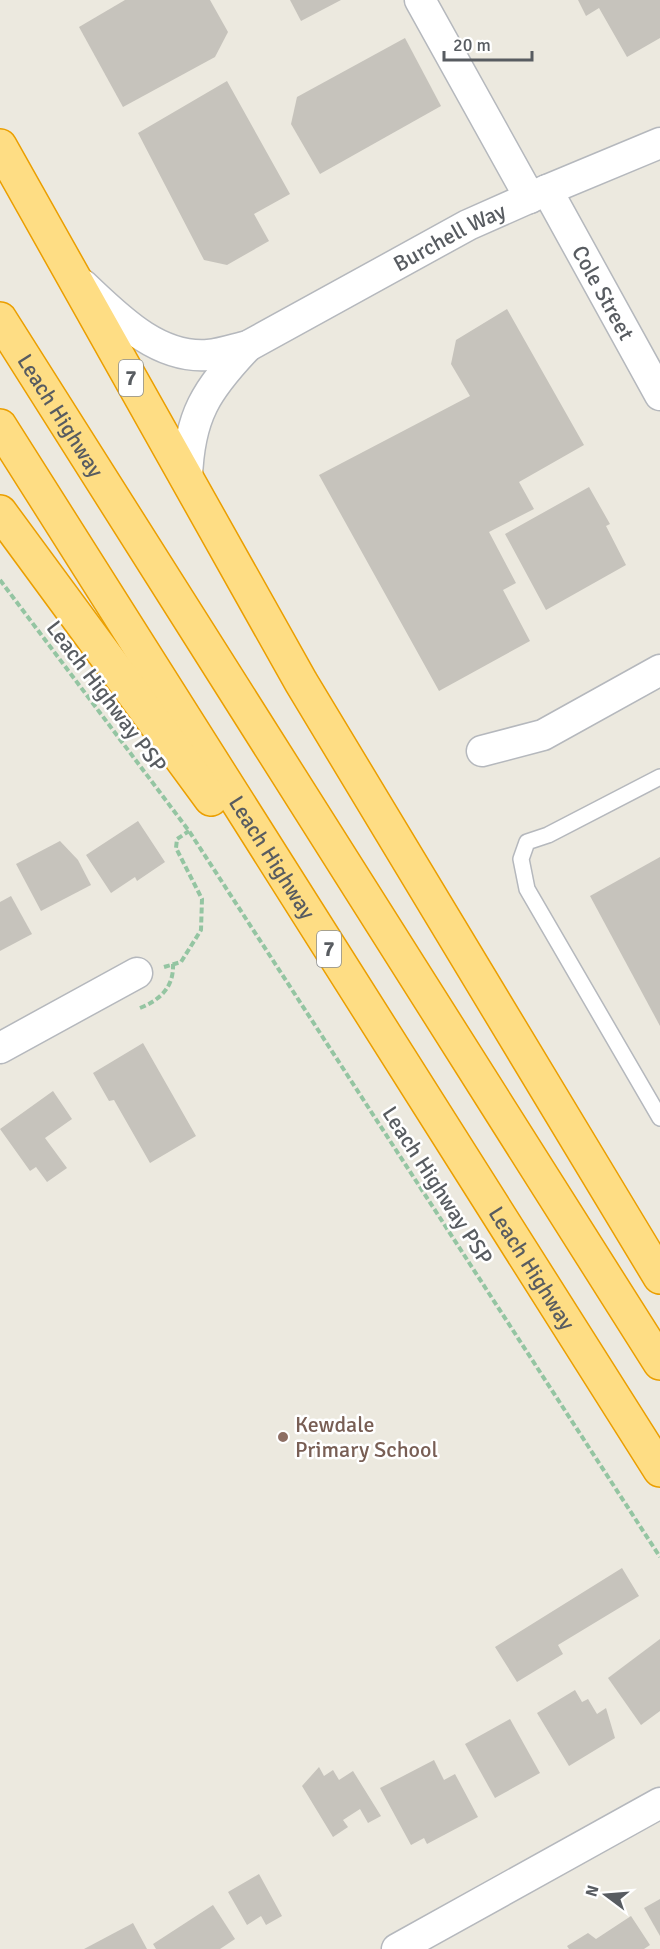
<svg xmlns="http://www.w3.org/2000/svg" width="660" height="1949" font-family="Signika,sans-serif">
	<style>
		.building { fill: #c6c3bc }
		.lines { fill: none; stroke-linecap: round; stroke-linejoin: round }
		.service-casing { stroke: #b5b8bd; stroke-width: 18 }
		.minor-casing { stroke: #b5b8bd; stroke-width: 33 }
		.motorway-casing { stroke: #eb9f00; stroke-width: 36 }
		.path { stroke: #94c5a2; stroke-width: 4; stroke-dasharray: 6 3; stroke-linecap: butt }
		.service { stroke: #fff; stroke-width: 15 }
		.minor { stroke: #fff; stroke-width: 30 }
		.motorway { stroke: #fedd84; stroke-width: 33 }
		.education-dot { fill: #8d6e63; stroke: #fff; stroke-width: 2 }
		.labels { text-anchor: middle; stroke-width: 5; stroke-linejoin: round; paint-order: stroke }
		.shield { fill: #fff; stroke: #8a8d90; stroke-width: 1.5 }
		.shield-label { font-size: 21px; font-weight: bold; fill: #585c61 }
		.street-label { font-size: 22px; fill: #585c61; stroke: #fff }
		.education-label { font-size: 22px; fill: #785e54; stroke: #fff; text-anchor: start }
	</style>
	<rect width="100%" height="100%" fill="#ece9df"/>
	<!-- building -->
	<g class="building">
		<path d="M 125,0 L 210,0 L 228,32 L 215,57 L 123,107 L 79,27 Z"/>
		<path d="M 290,0 L 341,0 L 301,21 Z"/>
		<path d="M 578,0 L 660,0 L 660,38 L 627,57 L 599,8 L 586,16 Z"/>
		<path d="M 405,38 L 441,106 L 320,174 L 291,124 L 297,97 Z"/>
		<path d="M 227,81 L 290,194 L 254,214 L 269,241 L 227,265 L 204,260 L 138,133 Z"/>
		<path d="M 507,309 L 584,445 L 519,482 L 534,509 L 489,532 L 516,583 L 503,590 L 530,641 L 439,691 L 319,475 L 470,396 L 451,364 L 456,340 Z"/>
		<path d="M 589,487 L 610,524 L 606,526 L 626,565 L 546,610 L 505,534 Z"/>
		<path d="M 138,821 L 165,862 L 137,881 L 135,877 L 111,893 L 86,855 Z"/>
		<path d="M 60,841 L 78,860 L 91,885 L 41,911 L 16,864 Z"/>
		<path d="M 660,857 L 660,1026 L 590,896 Z"/>
		<path d="M 11,896 L 32,934 L 0,951 L 0,902 Z"/>
		<path d="M 143,1043 L 196,1136 L 150,1163 L 114,1100 L 109,1101 L 93,1073 Z"/>
		<path d="M 53,1091 L 72,1119 L 45,1138 L 67,1168 L 47,1182 L 36,1167 L 30,1171 L 0,1129 Z"/>
		<path d="M 622,1568 L 639,1596 L 558,1645 L 563,1654 L 517,1682 L 495,1647 Z"/>
		<path d="M 660,1639 L 660,1711 L 641,1725 L 608,1678 Z"/>
		<path d="M 575,1690 L 582,1702 L 588,1699 L 597,1714 L 606,1708 L 615,1738 L 569,1766 L 537,1713 Z"/>
		<path d="M 510,1719 L 540,1773 L 495,1798 L 465,1744 Z"/>
		<path d="M 434,1760 L 444,1780 L 455,1774 L 478,1817 L 427,1844 L 424,1838 L 411,1845 L 380,1788 Z"/>
		<path d="M 319,1767 L 324,1776 L 333,1770 L 339,1780 L 353,1771 L 381,1816 L 368,1823 L 360,1809 L 343,1820 L 348,1827 L 333,1837 L 302,1786 Z"/>
		<path d="M 259,1874 L 282,1916 L 266,1925 L 261,1916 L 247,1925 L 228,1892 Z"/>
		<path d="M 660,1899 L 660,1936 L 644,1908 Z"/>
		<path d="M 213,1905 L 235,1939 L 220,1949 L 156,1949 L 153,1944 Z"/>
		<path d="M 631,1916 L 650,1945 L 644,1949 L 569,1949 L 567,1946 L 588,1933 L 596,1939 Z"/>
		<path d="M 133,1923 L 147,1949 L 84,1949 Z"/>
	</g>
	<g class="lines">
		<!-- service casing -->
		<g class="service-casing">
			<path id="service" d="M 660,777 L 548,835 L 527,842 L 521,859 L 527,889 L 660,1118"/>
		</g>
		<!-- minor casing -->
		<g class="minor-casing">
			<g id="minor">
				<path d="M 420,0 L 530,198"/>
				<path id="s1" d="M 547,190 L 660,395"/>
				<path id="s2" d="M 83,285 C 117,317 157,359 208,355 C 221,354 235,349 248,346 L 468,225 L 547,190 L 660,143"/>
				<path d="M 187,478 C 189,416 206,390 248,346"/>
				<path d="M 482,751 L 543,735 L 660,670"/>
				<path d="M 0,1048 L 137,973"/>
				<path d="M 397,1949 L 660,1803"/>
			</g>
		</g>
		<!-- motorway casing -->
		<g class="motorway-casing">
			<g id="motorway">
				<path d="M 0,146 L 301,682 L 660,1277"/>
				<path id="s3" d="M 0,319 L 660,1363"/>
				<path id="s4" d="M 0,426 L 660,1470"/>
				<path d="M 0,512 L 211,799"/>
			</g>
		</g>
		<!-- path -->
		<g class="path">
			<path d="M 0,580 L 189,831 L 660,1557"/>
			<path d="M 164,967 L 181,962 L 201,930 L 202,899 L 176,848 L 177,839 L 189,831"/>
			<path d="M 140,1008 C 160,1000 174,987 173,964"/>
		</g>
		<!-- service -->
		<use href="#service" class="service"/>
		<!-- minor -->
		<use href="#minor" class="minor"/>
		<!-- motorway -->
		<use href="#motorway" class="motorway"/>
	</g>
	<!-- markers -->
	<circle class="education-dot" cx="283" cy="1437" r="6"/>
	<g class="labels">
		<!-- shield labels -->
		<g class="shield">
			<rect x="119" y="360" width="24" height="36" rx="4.5"/>
			<rect x="317" y="931" width="24" height="36" rx="4.5"/>
		</g>
		<g class="shield-label">
			<text x="131" y="385">7</text>
			<text x="329" y="956">7</text>
		</g>
		<!-- street labels -->
		<g class="street-label">
			<text dy="8" stroke="none"><textPath href="#s2" startOffset="418">Burchell Way</textPath></text>
			<text dy="8" stroke="none"><textPath href="#s1" startOffset="117">Cole Street</textPath></text>
			<text dy="8" stroke="none"><textPath href="#s3" startOffset="114">Leach Highway</textPath></text>
			<text transform="translate(107 696) rotate(53)" y="8">Leach Highway PSP</text>
			<text dy="8" stroke="none"><textPath href="#s4" startOffset="510">Leach Highway</textPath></text>
			<text transform="translate(438 1185) rotate(57)" y="8">Leach Highway PSP</text>
			<text dy="8" stroke="none"><textPath href="#s4" startOffset="996">Leach Highway</textPath></text>
		</g>
		<!-- education labels -->
		<g class="education-label">
			<text x="295" y="1432">Kewdale<tspan x="295" dy="25">Primary School</tspan></text>
		</g>
	</g>
	<!-- north arrow -->
	<g transform="translate(606 1895) rotate(286)" stroke="#ffffff" stroke-width="4.5" paint-order="stroke">
	<path d="M0-4.5L10 22L0 15L-10 22Z" fill="#585c61"/>
	<text y="-9" font-size="16" font-weight="bold" text-anchor="middle" fill="#585c61">N</text>
	</g>
	<!-- scale -->
	<path d="M444 51v9h88v-9" fill="none" stroke="#585c61" stroke-width="3"/>
	<text x="453" y="51" font-size="18" fill="#585c61" stroke="#ffffff" stroke-width="4.5" paint-order="stroke">20 m</text>
</svg>
